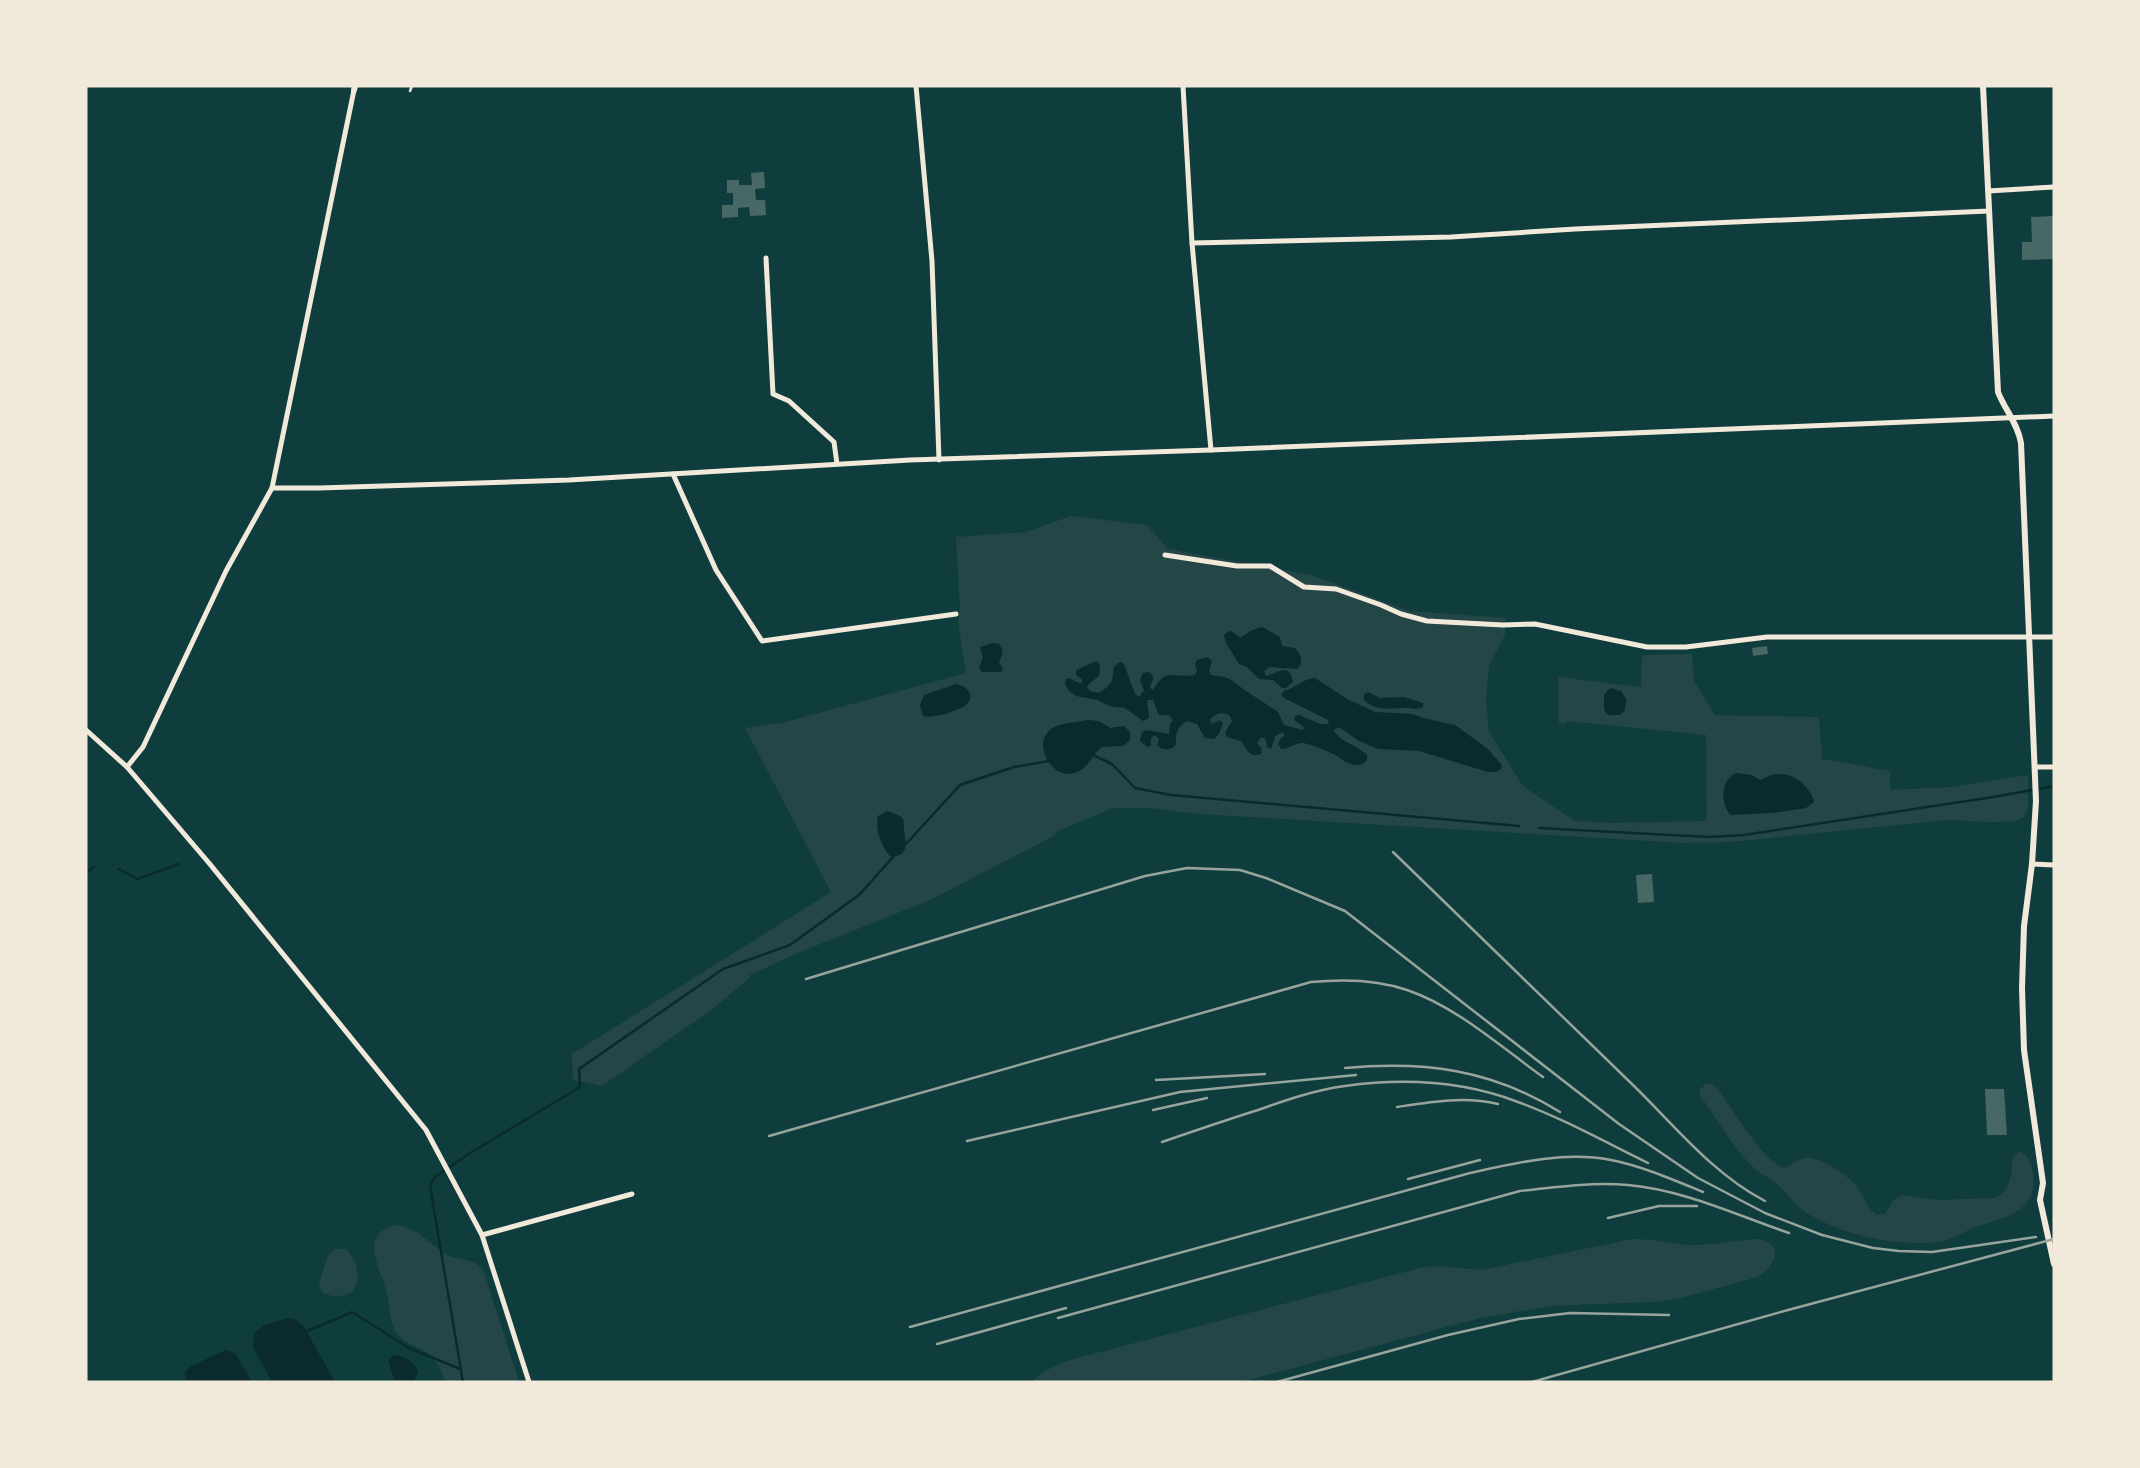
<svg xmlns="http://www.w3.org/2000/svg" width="2140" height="1468" font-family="Spectral,serif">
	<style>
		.green { fill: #244646 }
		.water { fill: #0a2a2b }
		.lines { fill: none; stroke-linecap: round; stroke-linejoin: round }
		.stream { stroke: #0a2a2b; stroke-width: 2.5 }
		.building { fill: #486865 }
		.service { stroke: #f1e9da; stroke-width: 2.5 }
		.minor { stroke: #f1e9da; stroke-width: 5 }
		.tertiary { stroke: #f1e9da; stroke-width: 6 }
		.rail { stroke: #97a49c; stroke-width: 2.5 }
	</style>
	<rect width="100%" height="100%" fill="#0f3d3e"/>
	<!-- green -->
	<g class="green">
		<path d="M 1071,516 L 1147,525 L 1168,549 L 1311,575 L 1410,611 L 1506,618 L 1505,635 L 1489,666 L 1486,699 L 1489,732 L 1523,786 L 1575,821 L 1614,823 L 1704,821 L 1707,817 L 1706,735 L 1567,721 L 1566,724 L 1559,723 L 1558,677 L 1641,687 L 1642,655 L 1692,654 L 1694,681 L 1715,715 L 1819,717 L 1822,759 L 1890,771 L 1890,790 L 1951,787 L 2028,775 L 2028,808 L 2024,817 C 2010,827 1966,819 1946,820 L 1730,842 L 1684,843 L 1199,814 L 1150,808 L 1113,808 L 1058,831 L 1054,836 L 930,900 L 795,954 L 750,975 L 750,977 L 714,1008 L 602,1086 L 573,1080 L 572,1054 L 831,892 L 745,728 L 782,723 L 966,673 L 958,622 L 960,607 L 956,537 L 1026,532 Z"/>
		<path d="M 1706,1084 L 1712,1084 L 1718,1089 C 1731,1107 1764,1163 1784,1168 C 1791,1165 1798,1159 1805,1158 C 1818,1155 1851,1177 1858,1188 C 1865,1198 1867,1208 1877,1215 L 1885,1214 L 1893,1201 L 1902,1195 L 1937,1200 L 1994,1198 C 2012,1192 2011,1173 2013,1156 L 2020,1151 C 2033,1157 2035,1176 2033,1189 C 2027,1215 1999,1219 1978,1226 C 1965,1231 1953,1240 1938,1242 C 1896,1247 1834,1234 1800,1208 C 1792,1201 1786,1192 1778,1185 C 1770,1178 1759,1173 1752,1166 C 1732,1146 1717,1119 1701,1097 L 1699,1090 Z"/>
		<path d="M 395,1225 C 420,1228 425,1241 444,1253 C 458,1262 474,1256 484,1272 L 519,1382 L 445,1382 C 435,1341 408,1353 395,1330 C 389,1319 390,1305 387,1293 C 381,1270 358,1234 395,1225 Z"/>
		<path d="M 1633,1239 C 1652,1239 1669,1243 1689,1245 C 1713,1246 1737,1239 1761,1239 C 1786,1248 1773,1266 1758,1277 L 1677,1299 L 1652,1302 L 1550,1306 L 1480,1318 L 1241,1382 L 1032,1382 C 1046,1367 1066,1361 1085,1356 L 1420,1268 L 1438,1266 L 1481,1270 Z"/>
		<path d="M 335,1249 L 346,1249 C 358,1261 362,1279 351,1293 L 336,1297 L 322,1293 L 319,1284 L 328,1256 Z"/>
	</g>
	<!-- water -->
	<g class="water">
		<path d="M 1262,627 L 1280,637 L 1282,646 L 1295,648 L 1301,656 L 1301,665 L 1297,669 L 1270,667 L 1264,671 L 1266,676 C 1277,673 1290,662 1293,682 L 1286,688 L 1282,688 L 1273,680 L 1259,679 L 1247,667 L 1239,664 L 1226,643 L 1224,635 L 1228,632 L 1232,631 L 1240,638 L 1252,630 Z"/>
		<path d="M 993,643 L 999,644 C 1005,651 1002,655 999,662 L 1003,670 L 1001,672 L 982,672 L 979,668 L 983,657 L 980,647 Z"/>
		<path d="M 1207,657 L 1212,661 L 1209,672 L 1211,675 L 1225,677 L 1233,681 L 1243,689 L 1278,712 L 1284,725 L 1303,730 L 1304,727 L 1294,720 L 1295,716 L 1299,715 L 1320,724 L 1329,724 L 1328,720 L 1284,698 L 1281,695 L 1284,691 C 1295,688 1305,678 1315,678 L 1347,699 L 1375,712 L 1412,714 L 1423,718 L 1455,725 L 1488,749 L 1501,764 L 1502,768 L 1496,772 L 1488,772 L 1419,751 L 1378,749 L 1359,741 L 1339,727 L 1334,730 C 1340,743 1357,744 1367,755 L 1367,760 L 1363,764 C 1351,767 1346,762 1337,756 C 1331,752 1310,744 1303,743 C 1295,742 1290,749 1281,749 L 1278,744 L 1280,739 L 1285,735 L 1282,732 L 1275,737 L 1271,749 L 1267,747 L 1265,738 L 1260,738 L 1257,743 L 1261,748 L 1262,753 C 1250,760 1247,749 1241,741 L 1227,737 L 1225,733 L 1232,721 L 1230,716 C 1223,711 1215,713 1210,720 L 1212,724 L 1220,720 L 1223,723 L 1219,734 L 1214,739 L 1205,738 L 1197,724 L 1187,721 C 1178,725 1175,735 1176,744 C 1172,751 1163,751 1157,745 L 1159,739 L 1155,735 L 1151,738 L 1151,746 L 1147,747 L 1140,741 L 1142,732 L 1146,730 L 1169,734 L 1170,724 L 1173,720 L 1169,715 L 1159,715 L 1153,700 L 1147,700 L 1149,718 L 1143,721 L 1125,708 L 1109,706 L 1098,700 L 1076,696 L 1069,691 L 1065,684 L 1066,679 L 1069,678 L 1079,683 L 1082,683 L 1082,679 L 1076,675 L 1076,670 L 1097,661 L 1100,665 L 1099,676 L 1089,684 L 1087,687 L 1090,691 L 1099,693 C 1103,690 1110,686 1112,680 C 1115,671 1110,666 1121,662 L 1124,664 L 1135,694 L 1139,697 L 1144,691 L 1140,680 L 1143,673 L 1149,672 C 1157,678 1151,681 1150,688 L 1153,690 C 1167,666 1172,679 1195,675 L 1197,671 L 1195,664 L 1197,660 Z"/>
		<path d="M 956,684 C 965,685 976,695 967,704 C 960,711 931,719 923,716 L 920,705 L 924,695 Z"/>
		<path d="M 1610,688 L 1621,691 L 1626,699 L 1625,710 L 1620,715 L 1608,715 L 1604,710 L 1604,695 Z"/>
		<path d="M 1368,692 L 1380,698 L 1404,697 L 1423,703 L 1423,707 C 1417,710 1413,708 1405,708 C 1390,708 1377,712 1364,700 L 1364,694 Z"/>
		<path d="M 1088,720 L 1099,721 L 1110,728 L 1124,726 L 1130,732 L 1130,740 L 1123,746 L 1102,747 C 1093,754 1089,766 1079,771 C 1055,785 1030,745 1051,729 C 1060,723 1077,722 1088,720 Z"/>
		<path d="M 1736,773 L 1752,775 L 1760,780 C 1764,779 1768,776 1772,775 C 1791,770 1810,785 1814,802 L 1806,808 L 1773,813 L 1731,815 C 1720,805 1720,780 1736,773 Z"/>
		<path d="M 887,811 C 891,812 900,815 903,819 C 904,821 904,828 904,831 C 907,844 908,858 890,856 C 881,846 875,829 878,816 Z"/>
		<path d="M 288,1318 L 295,1319 L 304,1327 L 335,1382 L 272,1382 L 253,1347 L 254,1334 L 263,1326 Z"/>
		<path d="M 226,1350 L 235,1353 L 252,1382 L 186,1382 L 185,1372 L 191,1366 Z"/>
		<path d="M 393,1355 C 403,1356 414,1361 418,1371 L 414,1381 L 395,1382 L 388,1360 Z"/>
	</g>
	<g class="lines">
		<!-- stream -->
		<g class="stream">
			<path d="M 1093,755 L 1112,764 L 1135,788 L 1171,795 L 1519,826"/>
			<path d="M 1539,828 L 1709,837 L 1744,835 L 1993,797 L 2054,786"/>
			<path d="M 906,844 L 960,785 L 1014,767 L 1049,761"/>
			<path d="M 119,869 L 137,879 L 179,864"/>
			<path d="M 86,873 L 94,867"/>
			<path d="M 305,1332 L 352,1312 L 409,1348 L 460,1369"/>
			<path d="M 463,1382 L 430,1186 L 435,1177 L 470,1153 L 580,1087 L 579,1069 L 723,969 L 790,945 L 859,895 L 894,856"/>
		</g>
	</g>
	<!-- building -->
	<g class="building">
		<path d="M 764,172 L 765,188 L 755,189 L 756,200 L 765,200 L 766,215 L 750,216 L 749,207 L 738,208 L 738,217 L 722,218 L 722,205 L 733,205 L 733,193 L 727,193 L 727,180 L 739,180 L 739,185 L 752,185 L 751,173 Z"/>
		<path d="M 2054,216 L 2054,259 L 2022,260 L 2022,242 L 2032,242 L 2031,217 Z"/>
		<path d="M 1767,646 L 1768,654 L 1753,656 L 1752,648 Z"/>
		<path d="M 1652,874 L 1654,902 L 1638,903 L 1636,875 Z"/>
		<path d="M 1985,1089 L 2004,1089 L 2007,1135 L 1987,1135 Z"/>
	</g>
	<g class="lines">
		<!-- service -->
		<path class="service" d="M 410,91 L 412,86"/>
		<!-- minor -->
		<g class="minor">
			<path d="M 916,86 L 932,261 L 939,460"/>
			<path d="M 1183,86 L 1192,243 L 1211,450"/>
			<path d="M 1988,191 L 2054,187"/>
			<path d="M 1192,243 L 1451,237 L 1575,229 L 1989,211"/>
			<path d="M 766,258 L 773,394 L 789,401 L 834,442 L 837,464"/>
			<path d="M 673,474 L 716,570 L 762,641 L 956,614"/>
			<path d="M 272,488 L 319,488 L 569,480 L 910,460 L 1211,450 L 2054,416"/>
			<path d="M 1165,555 L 1237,566 L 1270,566 L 1304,587 L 1336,589 L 1381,605 L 1401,614 L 1427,621 L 1503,625 L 1535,624 L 1647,647 L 1686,647 L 1767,637 L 2054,637"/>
			<path d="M 86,730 L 127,767 L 209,863 L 426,1130 L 482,1235 L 529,1382"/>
			<path d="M 127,767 L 143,747 L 226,571 L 272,488 L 354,90"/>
			<path d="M 2035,767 L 2054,767"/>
			<path d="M 2032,864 L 2054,865"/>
			<path d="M 482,1235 L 632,1194"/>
		</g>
		<!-- tertiary -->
		<g class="tertiary">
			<path d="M 1983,86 L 1998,392 C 2005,410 2018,424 2021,443 L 2036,801 L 2032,864 L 2024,926 L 2022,988 L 2024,1050 L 2043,1183 L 2040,1200 L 2054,1264"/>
			<path d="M 354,90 L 355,86"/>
		</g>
		<!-- rail -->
		<g class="rail">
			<path d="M 1393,852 C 1473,930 1554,1008 1634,1086 C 1675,1126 1713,1174 1765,1201"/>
			<path d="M 806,979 L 1145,876 L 1187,868 L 1240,870 L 1266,878 L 1345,911 L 1619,1124 L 1698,1178 L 1765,1213 L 1822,1235 L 1873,1248 L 1899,1251 L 1932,1252 L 2036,1237"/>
			<path d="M 1345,1068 C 1424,1061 1491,1069 1560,1112"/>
			<path d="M 1156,1080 L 1265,1074"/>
			<path d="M 1397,1107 C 1430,1102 1464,1096 1498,1104"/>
			<path d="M 1153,1110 L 1207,1098"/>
			<path d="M 769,1136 L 1311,982 C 1343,979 1376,979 1407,990 C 1457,1007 1501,1047 1543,1077"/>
			<path d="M 967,1141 L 1180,1092 L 1356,1075"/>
			<path d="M 1162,1142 C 1194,1131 1226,1120 1258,1110 C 1286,1100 1315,1090 1345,1086 C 1403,1078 1463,1081 1518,1102 C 1562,1118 1605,1142 1648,1163"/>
			<path d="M 1408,1179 L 1480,1160"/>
			<path d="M 1608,1218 L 1659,1206 L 1697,1206"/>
			<path d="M 1058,1318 L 1520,1191 C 1556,1187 1592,1182 1628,1185 C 1684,1190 1736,1215 1789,1233"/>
			<path d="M 910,1327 L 1470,1173 C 1515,1163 1564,1151 1611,1160 C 1642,1166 1674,1180 1703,1192"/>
			<path d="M 937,1344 L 1066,1308"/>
			<path d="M 1277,1382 L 1448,1335 L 1519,1319 L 1570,1313 L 1669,1315"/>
			<path d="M 1532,1382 L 1788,1310 L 2054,1239"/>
		</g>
	</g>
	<!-- border -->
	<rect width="2140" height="1468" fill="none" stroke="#f1e9da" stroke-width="175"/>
</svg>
